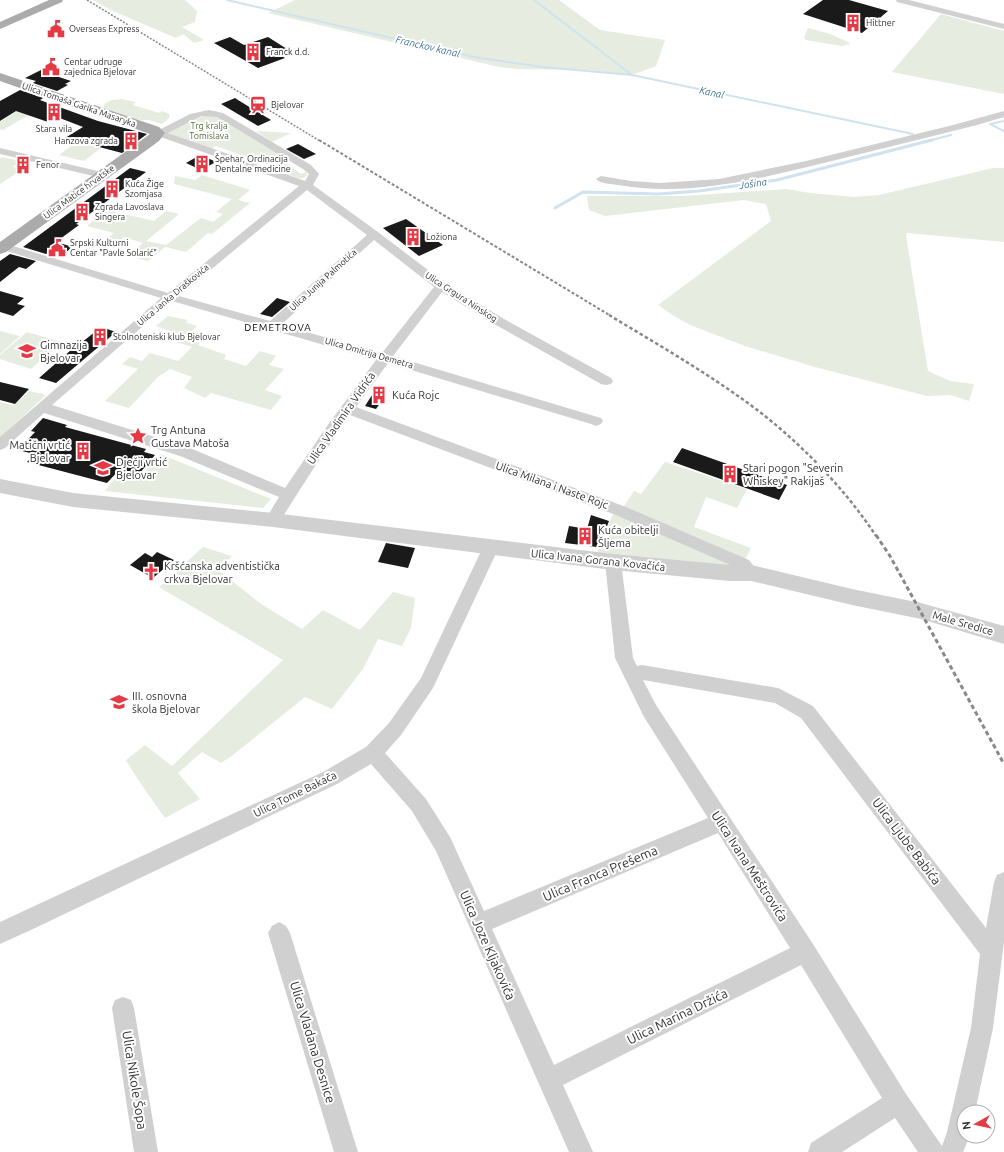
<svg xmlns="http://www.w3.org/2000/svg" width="1004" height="1152" font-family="Ubuntu,sans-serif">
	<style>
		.green { fill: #e6ecdf }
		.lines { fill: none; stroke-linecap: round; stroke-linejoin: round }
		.stream-far1 { stroke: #cfe2ee; stroke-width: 2 }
		.stream { stroke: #cfe2ee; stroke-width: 3 }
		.building { fill: #1a1a1a }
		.minor { fill: #d0d0d0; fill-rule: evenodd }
		.tertiary { fill: #d0d0d0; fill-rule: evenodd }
		.primary { fill: #ababab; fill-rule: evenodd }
		.rail-far3 { stroke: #888; stroke-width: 1.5; stroke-dasharray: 2 1.5; stroke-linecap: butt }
		.rail-far2 { stroke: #888; stroke-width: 2; stroke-dasharray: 3 2; stroke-linecap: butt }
		.rail-far1 { stroke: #888; stroke-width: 2.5; stroke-dasharray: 3.5 2.5; stroke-linecap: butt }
		.rail { stroke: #888; stroke-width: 3; stroke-dasharray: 4.5 3; stroke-linecap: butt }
		.labels { text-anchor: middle; stroke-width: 4; stroke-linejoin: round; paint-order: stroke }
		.far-poi-label { font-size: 9px; fill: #333; stroke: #fff; text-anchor: start }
		.far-street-label { font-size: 9px; fill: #333; stroke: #fff }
		.far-park-label { font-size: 9px; fill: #56703f; stroke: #fff }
		.far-water-label { font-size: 10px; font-style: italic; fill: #3f7597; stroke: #fff }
		.far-neighbourhood-label { font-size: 10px; letter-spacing: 1px; fill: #000; stroke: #fff }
		.poi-label { font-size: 11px; fill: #333; stroke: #fff; text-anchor: start }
		.street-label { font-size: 11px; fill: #333; stroke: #fff }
		.near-street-label { font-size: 13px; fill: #333; stroke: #fff }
	</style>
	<rect width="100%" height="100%" fill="#fff"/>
	<!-- green -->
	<g class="green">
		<path d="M 93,0 L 185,0 L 197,11 L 195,22 L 182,27 L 204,40 L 194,43 L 183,34 L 176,38 L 113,11 Z"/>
		<path d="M 295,0 L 559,0 L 600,30 L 665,40 L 656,66 L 632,75 L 587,70 L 517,69 L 499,67 L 268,13 Z"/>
		<path d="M 941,14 L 1004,31 L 1004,94 L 892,72 Z"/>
		<path d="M 808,28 L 830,34 L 848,42 L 850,44 L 842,46 L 806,40 L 804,38 Z"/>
		<path d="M 122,99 L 136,102 L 133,105 L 159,113 L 162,111 L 169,114 L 170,117 L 162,124 L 149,120 L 135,120 L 103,109 L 105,103 L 112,100 Z"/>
		<path d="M 24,106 L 37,110 L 3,130 L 0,129 L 0,122 Z"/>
		<path d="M 214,115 L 288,159 L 288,164 L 301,174 L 307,172 L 307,175 C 303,181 296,178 290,175 L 286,177 L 278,174 L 283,170 L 216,146 L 211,149 L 169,133 C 186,120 191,116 214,115 Z"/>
		<path d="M 256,131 L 291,133 L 272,142 Z"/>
		<path d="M 105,136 L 91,145 L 101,148 L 84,161 L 59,155 L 77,142 L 83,144 L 94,137 Z"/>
		<path d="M 2,157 L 20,161 L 13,167 L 23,169 L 0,184 L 0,159 Z"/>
		<path d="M 993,168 L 1004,168 L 1004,242 L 907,233 L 906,236 L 928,371 L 950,381 L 974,384 L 969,401 L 950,395 L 927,396 L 815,367 L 745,346 L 690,325 L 674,316 L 658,305 L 771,221 L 766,204 L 744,200 L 605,216 L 589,210 L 587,196 L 684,196 L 786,189 L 810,193 L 854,197 L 879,195 Z"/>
		<path d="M 202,175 L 250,190 L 238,200 L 250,203 L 212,234 L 208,233 L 186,252 L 165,247 L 148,261 L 128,256 L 143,243 L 124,237 L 116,244 L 106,240 L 114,233 L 87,226 L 106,210 L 154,221 L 166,211 L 179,214 L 146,241 L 166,245 L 201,218 L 213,222 L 223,214 L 216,212 L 232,199 L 174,184 L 175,176 L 195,180 Z"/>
		<path d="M 168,316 L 188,320 L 186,322 L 197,326 L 184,339 L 200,343 L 198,345 L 226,355 L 224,359 L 246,366 L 260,351 L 276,356 L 269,365 L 284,369 L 265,390 L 282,396 L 271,410 L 211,393 L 205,398 L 184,388 L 192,377 L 170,369 L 158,377 L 129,408 L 105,401 L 138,369 L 122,364 L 130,357 L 142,361 L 150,353 L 178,361 L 192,347 L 163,338 L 170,331 L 156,326 Z"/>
		<path d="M 0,331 L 20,336 L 0,354 Z"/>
		<path d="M 27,332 L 61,342 L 31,369 L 0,359 L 0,355 Z"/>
		<path d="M 30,391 L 46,395 L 0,438 L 0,402 L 14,405 Z"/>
		<path d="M 160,454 L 271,499 L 263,508 L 105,491 L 121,471 L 141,476 Z"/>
		<path d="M 665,462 L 747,489 L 737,508 L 706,497 L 694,527 L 751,548 L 743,564 L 737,567 L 594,560 L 615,509 L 621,511 L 634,491 L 641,494 Z"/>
		<path d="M 203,547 L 232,556 L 218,570 L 261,604 L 302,629 L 323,610 L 360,630 L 393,592 L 415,598 L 411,628 L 402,646 L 378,639 L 363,669 L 332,709 L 305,697 L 233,755 L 221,763 L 202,752 L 178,773 L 200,799 L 165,818 C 152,799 137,780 126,760 L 145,745 L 172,766 L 283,660 L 159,587 Z"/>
	</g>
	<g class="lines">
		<!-- stream-far1 -->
		<g class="stream-far1">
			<path d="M 227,0 L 474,57 L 542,67 L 632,75"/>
			<path d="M 534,0 L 632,75 L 913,134"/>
			<path d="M 990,124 L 1004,131"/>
			<path d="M 990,124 L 1004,121"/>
			<path d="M 928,141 L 951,135"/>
		</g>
		<!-- stream -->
		<path class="stream" d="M 555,208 L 583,192 L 658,194 L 699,191 L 777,180 L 932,140"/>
	</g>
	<!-- building -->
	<g class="building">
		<path d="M 823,0 L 849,0 L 888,11 L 862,33 L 803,14 Z"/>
		<path d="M 230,37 L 244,45 L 268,37 L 287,49 L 275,52 L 285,58 L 258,68 L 214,43 Z"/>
		<path d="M 41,70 L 56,74 L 53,75 L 71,81 L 65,84 L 68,85 L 57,91 L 33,83 L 36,81 L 25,78 Z"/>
		<path d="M 20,90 L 43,98 L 40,100 L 48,103 L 98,121 L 147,134 L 122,153 L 65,138 L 83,127 L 57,117 L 48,122 L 16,111 L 0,121 L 0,101 Z"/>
		<path d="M 235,98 L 238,100 L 271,120 L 258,126 L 221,104 Z"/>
		<path d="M 298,144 L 316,154 L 304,159 L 286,149 Z"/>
		<path d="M 200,155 L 212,160 L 216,162 L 201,170 L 186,163 Z"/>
		<path d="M 130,168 L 146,172 L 76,224 L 79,225 L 56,242 L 73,247 L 62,255 L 49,252 L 46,254 L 23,247 Z"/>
		<path d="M 406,219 L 443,245 L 419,256 L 383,228 Z"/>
		<path d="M 10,254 L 36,261 L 26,269 L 19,267 L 0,282 L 0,261 Z"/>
		<path d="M 0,291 L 24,298 L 17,304 L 25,306 L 13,316 L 0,312 Z"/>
		<path d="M 277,298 L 290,302 L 272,317 L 260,314 Z"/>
		<path d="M 101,327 L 116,332 L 56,383 L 39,378 L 79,343 L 81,343 Z"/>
		<path d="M 0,382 L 29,389 L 15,404 L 0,400 Z"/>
		<path d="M 374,392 L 386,395 L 376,409 L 365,406 Z"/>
		<path d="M 43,418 L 67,425 L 65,427 L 146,449 L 144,452 L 155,455 L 139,474 L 120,469 L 107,483 L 27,462 L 34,454 L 18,450 L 35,432 L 31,431 Z"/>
		<path d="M 682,448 L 787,485 L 779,500 L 673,462 Z"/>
		<path d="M 591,515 L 609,521 L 600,545 L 597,547 L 565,543 L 569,526 L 587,529 Z"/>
		<path d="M 386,543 L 415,548 L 408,568 L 378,562 Z"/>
		<path d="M 157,552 L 174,560 L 153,578 L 130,565 L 145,553 L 152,557 Z"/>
	</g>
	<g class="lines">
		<!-- minor -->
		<g class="minor">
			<path d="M 896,0 L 909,0 L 1004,24 L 1004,29 L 897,2 Z"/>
			<path d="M 209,110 L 223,113 L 311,165 L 319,174 L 313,185 L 378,232 L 445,283 L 504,319 L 611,378 L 613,381 L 611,384 L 606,385 L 601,384 L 496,325 L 442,292 L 393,356 L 601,418 L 603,421 L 601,424 L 596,426 L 591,424 L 388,363 L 356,407 L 626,507 L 749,560 L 759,573 L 757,577 C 747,581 744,575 737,568 L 616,515 L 350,415 L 317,463 L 278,524 L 273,526 L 268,524 L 265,520 L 279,497 L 180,456 L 44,413 L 5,448 L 0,450 L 0,437 L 161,298 L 0,249 L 0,242 L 168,293 L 299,186 L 155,135 L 153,133 L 190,114 ZM 201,116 L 217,117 L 303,169 L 309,174 L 305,181 L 168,133 ZM 307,190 L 367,235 L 270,321 L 179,296 ZM 374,240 L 434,287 L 382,353 L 281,325 ZM 172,301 L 376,360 L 327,426 L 285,488 L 190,448 L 52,405 Z"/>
			<path d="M 1004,111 L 1004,117 L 977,125 C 931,137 883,148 836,160 C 765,177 692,198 618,185 C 612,184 600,184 596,179 L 601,176 L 631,181 L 660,183 L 719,179 L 806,161 L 953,125 Z"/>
			<path d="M 0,148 L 106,173 L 107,175 L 102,178 L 0,154 Z"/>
			<path d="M 491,541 L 497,543 L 499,547 L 433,688 L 401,735 L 385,753 L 426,799 L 450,837 L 484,911 L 708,818 L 644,717 L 615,658 L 605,562 L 607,558 L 613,556 L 619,558 L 621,562 L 633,658 L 637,666 L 642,665 L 778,688 L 813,706 L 986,928 L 994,882 L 997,875 L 1004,872 L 1004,942 L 993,1028 L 975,1112 L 964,1112 L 964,1136 L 970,1136 L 963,1152 L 918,1152 L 895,1118 L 842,1152 L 808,1152 L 811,1143 L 882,1098 L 801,965 L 563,1085 L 593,1152 L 569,1152 L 436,851 L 412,811 L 371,764 L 337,784 L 33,929 L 0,944 L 0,922 L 323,772 L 366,747 L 389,723 L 421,678 L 483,547 L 485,543 ZM 643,680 L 775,703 L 801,718 L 980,954 L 971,1028 L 947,1132 L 942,1146 L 906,1094 L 813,944 L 656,705 ZM 718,833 L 790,948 L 554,1065 L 492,929 Z"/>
			<path d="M 279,922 L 286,926 L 290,933 L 358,1152 L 334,1152 L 268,933 L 272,926 Z"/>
			<path d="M 123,997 L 131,1000 L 134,1008 L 158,1152 L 134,1152 L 112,1008 L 115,1000 Z"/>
		</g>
		<!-- tertiary -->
		<path class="tertiary" d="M 0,479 L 73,493 L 273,513 L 613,554 L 730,565 L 751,565 L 852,589 L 921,603 L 1004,626 L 1004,644 L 921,619 L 852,605 L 751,581 L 730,581 L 613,570 L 273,527 L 73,507 L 0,493 Z"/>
		<!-- primary -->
		<g class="primary">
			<path d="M 49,0 L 63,0 L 62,2 L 0,29 L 0,22 Z"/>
			<path d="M 0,73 L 159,127 L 165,133 L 159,141 L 6,252 L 0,254 L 0,242 L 150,134 L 0,81 Z"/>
		</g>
		<!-- rail-far3 -->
		<path class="rail-far3" d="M 87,0 L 320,141"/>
		<!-- rail-far2 -->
		<path class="rail-far2" d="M 319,140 L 611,316"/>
		<!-- rail-far1 -->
		<path class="rail-far1" d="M 609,315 C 652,341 697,367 738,396 C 789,431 842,484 876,536"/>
		<!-- rail -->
		<path class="rail" d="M 876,535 L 890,556 L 1004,764"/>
	</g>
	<!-- icons -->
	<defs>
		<g id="building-bare" transform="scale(1.38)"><path d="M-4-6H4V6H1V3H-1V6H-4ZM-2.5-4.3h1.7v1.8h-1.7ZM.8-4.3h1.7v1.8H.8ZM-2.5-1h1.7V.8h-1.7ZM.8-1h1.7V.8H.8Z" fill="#e63946" stroke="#fff" stroke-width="2.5" paint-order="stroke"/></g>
		<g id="civic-bare" transform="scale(1.38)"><path d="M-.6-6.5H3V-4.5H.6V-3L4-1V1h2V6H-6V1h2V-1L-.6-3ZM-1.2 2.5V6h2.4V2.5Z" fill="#e63946" stroke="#fff" stroke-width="2.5" paint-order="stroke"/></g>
		<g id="station-bare" transform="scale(1.38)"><path d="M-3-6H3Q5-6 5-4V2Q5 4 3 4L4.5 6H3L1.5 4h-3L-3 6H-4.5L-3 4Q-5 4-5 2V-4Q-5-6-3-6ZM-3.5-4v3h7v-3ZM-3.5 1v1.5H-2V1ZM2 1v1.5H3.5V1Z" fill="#e63946" stroke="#fff" stroke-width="2.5" paint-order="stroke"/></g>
		<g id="school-bare" transform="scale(1.38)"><path d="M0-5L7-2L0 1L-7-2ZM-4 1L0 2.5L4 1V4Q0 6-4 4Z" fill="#e63946" stroke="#fff" stroke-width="2.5" paint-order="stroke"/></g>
		<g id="sight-bare" transform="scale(1.38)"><path d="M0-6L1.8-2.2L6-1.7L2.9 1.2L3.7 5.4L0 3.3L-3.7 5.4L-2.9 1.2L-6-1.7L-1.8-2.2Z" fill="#e63946" stroke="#fff" stroke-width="2.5" paint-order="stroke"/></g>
		<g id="church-bare" transform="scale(1.38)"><path d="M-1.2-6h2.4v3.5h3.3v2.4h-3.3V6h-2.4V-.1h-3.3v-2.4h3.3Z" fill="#e63946" stroke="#fff" stroke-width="2.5" paint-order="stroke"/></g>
	</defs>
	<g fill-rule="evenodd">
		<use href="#building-bare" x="853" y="23"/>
		<use href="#civic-bare" x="56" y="29"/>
		<use href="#building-bare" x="253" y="52"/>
		<use href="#civic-bare" x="51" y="67"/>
		<use href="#station-bare" x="258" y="105"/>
		<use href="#building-bare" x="54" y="112"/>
		<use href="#building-bare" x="131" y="141"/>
		<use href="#building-bare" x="202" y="164"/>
		<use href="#building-bare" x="23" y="165"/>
		<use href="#building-bare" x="112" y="189"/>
		<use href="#building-bare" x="82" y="212"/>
		<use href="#building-bare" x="413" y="237"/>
		<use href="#civic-bare" x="57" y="248"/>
		<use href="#building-bare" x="100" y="337"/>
		<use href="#school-bare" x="27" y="351"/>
		<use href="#building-bare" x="379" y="395"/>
		<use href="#sight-bare" x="138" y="436"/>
		<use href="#building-bare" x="83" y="451"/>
		<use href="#school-bare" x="103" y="468"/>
		<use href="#building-bare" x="730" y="474"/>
		<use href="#building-bare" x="585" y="536"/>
		<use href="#church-bare" x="151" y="572"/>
		<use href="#school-bare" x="119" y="702"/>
	</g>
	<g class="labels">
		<!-- far-poi labels -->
		<g class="far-poi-label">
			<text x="866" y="26">Hittner</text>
			<text x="69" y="32">Overseas Express</text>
			<text x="266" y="55">Franck d.d.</text>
			<text x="64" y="65">Centar udruge<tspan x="64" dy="10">zajednica Bjelovar</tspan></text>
			<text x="271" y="108">Bjelovar</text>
			<text x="54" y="132" text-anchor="middle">Stara vila</text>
			<text x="118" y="144" text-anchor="end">Hanzova zgrada</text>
			<text x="215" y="162">Špehar, Ordinacija<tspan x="215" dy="10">Dentalne medicine</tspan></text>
			<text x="36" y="168">Fenor</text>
			<text x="125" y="187">Kuća Žige<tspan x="125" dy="10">Szomjasa</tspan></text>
			<text x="95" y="210">Zgrada Lavoslava<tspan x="95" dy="10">Singera</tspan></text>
			<text x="426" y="240">Ložiona</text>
			<text x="70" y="246">Srpski Kulturni<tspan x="70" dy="10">Centar "Pavle Solarić"</tspan></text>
			<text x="113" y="340">Stolnoteniski klub Bjelovar</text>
		</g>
		<!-- far-street labels -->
		<g class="far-street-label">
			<text transform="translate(79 105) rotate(19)" y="3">Ulica Tomaša Garika Masaryka</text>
			<text transform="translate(79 192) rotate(-36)" y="3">Ulica Matice hrvatske</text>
			<text transform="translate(323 280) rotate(-42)" y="3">Ulica Junija Palmotića</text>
			<text transform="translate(173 295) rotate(-40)" y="3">Ulica Janka Draškovića</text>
			<text transform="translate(461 297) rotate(33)" y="3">Ulica Grgura Ninskog</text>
			<text transform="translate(369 353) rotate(16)" y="3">Ulica Dmitrija Demetra</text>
		</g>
		<!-- far-park labels -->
		<g class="far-park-label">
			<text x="209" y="129">Trg kralja<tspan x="209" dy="10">Tomislava</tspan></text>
		</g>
		<!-- far-water labels -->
		<g class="far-water-label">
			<text transform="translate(428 46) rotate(13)" y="4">Franckov kanal</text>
			<text transform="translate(712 92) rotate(12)" y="4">Kanal</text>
			<text transform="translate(753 183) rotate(-8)" y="4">Jošina</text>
		</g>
		<!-- far-neighbourhood labels -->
		<g class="far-neighbourhood-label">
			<text x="278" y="331">DEMETROVA</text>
		</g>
		<!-- poi labels -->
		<g class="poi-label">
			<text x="40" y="349">Gimnazija<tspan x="40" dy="13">Bjelovar</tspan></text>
			<text x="392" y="399">Kuća Rojc</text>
			<text x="151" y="434">Trg Antuna<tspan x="151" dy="13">Gustava Matoša</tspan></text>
			<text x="70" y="449" text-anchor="end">Matični vrtić<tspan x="70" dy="13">Bjelovar</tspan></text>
			<text x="116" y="466">Dječji vrtić<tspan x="116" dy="13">Bjelovar</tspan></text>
			<text x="743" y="472">Stari pogon "Severin<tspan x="743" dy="13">Whiskey" Rakijaš</tspan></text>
			<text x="598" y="534">Kuća obitelji<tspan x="598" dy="13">Šljema</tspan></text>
			<text x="164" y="570">Kršćanska adventistička<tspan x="164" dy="13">crkva Bjelovar</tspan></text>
			<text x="132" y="700">III. osnovna<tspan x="132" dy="13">škola Bjelovar</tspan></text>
		</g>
		<!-- street labels -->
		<g class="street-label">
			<text transform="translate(341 418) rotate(-55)" y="4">Ulica Vladimira Vidrića</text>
			<text transform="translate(552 485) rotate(20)" y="4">Ulica Milana i Naste Rojc</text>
			<text transform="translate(598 560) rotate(6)" y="4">Ulica Ivana Gorana Kovačića</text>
			<text transform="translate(963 623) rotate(16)" y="4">Male Sredice</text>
			<text transform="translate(295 794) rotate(-26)" y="4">Ulica Tome Bakača</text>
		</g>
		<!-- near-street labels -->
		<g class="near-street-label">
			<text transform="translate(907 841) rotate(53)" y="5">Ulica Ljube Babića</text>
			<text transform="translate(750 866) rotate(57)" y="5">Ulica Ivana Meštrovića</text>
			<text transform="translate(600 873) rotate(-23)" y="5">Ulica Franca Prešema</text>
			<text transform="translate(488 945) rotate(66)" y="5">Ulica Joze Kljakovića</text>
			<text transform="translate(677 1016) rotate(-26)" y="5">Ulica Marina Držića</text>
			<text transform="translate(313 1042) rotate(73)" y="5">Ulica Vladana Desnice</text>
			<text transform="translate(135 1080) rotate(81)" y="5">Ulica Nikole Šopa</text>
		</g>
	</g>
	<!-- north arrow -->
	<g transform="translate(976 1124) rotate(262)"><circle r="19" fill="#ffffff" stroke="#adadad"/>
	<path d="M0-3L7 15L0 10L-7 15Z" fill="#e63946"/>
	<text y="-6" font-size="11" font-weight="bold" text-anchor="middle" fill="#333333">N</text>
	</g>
</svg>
